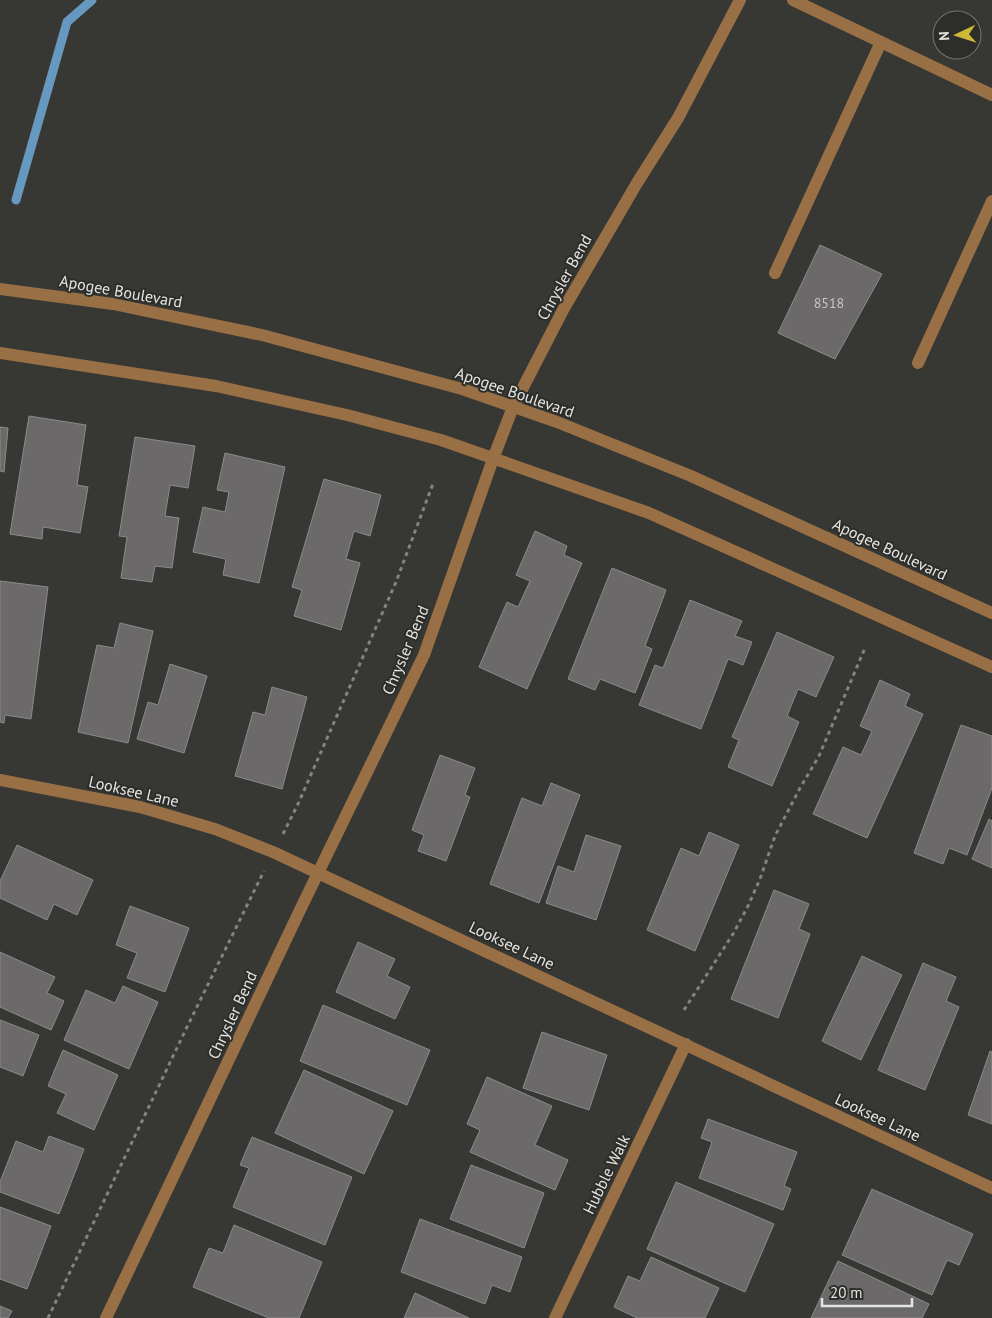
<svg xmlns="http://www.w3.org/2000/svg" width="992" height="1318" font-family="'PT Sans',sans-serif">
	<style>
		.lines { fill: none; stroke-linecap: round; stroke-linejoin: round }
		.stream { stroke: #6798c0; stroke-width: 9 }
		.building { fill: #6c696b; stroke: #8d8a8c }
		.path { stroke: #838380; stroke-width: 3; stroke-dasharray: 4 4; stroke-linecap: butt }
		.minor { stroke: #997045; stroke-width: 12 }
		.labels { text-anchor: middle; stroke-width: 4; stroke-linejoin: round; paint-order: stroke }
		.number-label { font-size: 14px; fill: #c6c5c4 }
		.street-label { font-size: 16px; fill: #e4e4e2; stroke: #2d2d2a }
	</style>
	<rect width="100%" height="100%" fill="#373734"/>
	<g class="lines">
		<!-- stream -->
		<path class="stream" d="M 16,200 L 67,22 L 92,0"/>
	</g>
	<!-- building -->
	<g class="building">
		<path d="M 820,245 L 882,274 L 835,359 L 778,333 Z"/>
		<path d="M 29,416 L 86,425 L 77,485 L 88,487 L 80,533 L 43,527 L 42,539 L 10,534 Z"/>
		<path d="M 0,427 L 8,428 L 4,472 L 0,471 Z"/>
		<path d="M 135,437 L 195,446 L 188,488 L 170,485 L 165,516 L 179,518 L 172,568 L 155,566 L 152,582 L 121,578 L 127,537 L 119,536 Z"/>
		<path d="M 225,453 L 285,467 L 259,583 L 223,575 L 226,559 L 193,552 L 203,507 L 225,512 L 229,492 L 217,490 Z"/>
		<path d="M 324,479 L 381,495 L 370,536 L 354,531 L 346,559 L 360,563 L 341,630 L 294,616 L 302,590 L 292,587 Z"/>
		<path d="M 535,531 L 567,546 L 564,555 L 582,563 L 527,689 L 479,667 L 507,602 L 518,607 L 530,581 L 516,575 Z"/>
		<path d="M 612,568 L 666,590 L 645,646 L 652,649 L 635,693 L 600,679 L 595,690 L 568,679 Z"/>
		<path d="M 0,581 L 48,587 L 31,719 L 5,715 L 4,723 L 0,722 Z"/>
		<path d="M 690,600 L 742,621 L 735,636 L 752,642 L 743,665 L 728,659 L 701,729 L 639,705 L 655,665 L 663,668 Z"/>
		<path d="M 120,623 L 153,631 L 128,743 L 78,732 L 97,645 L 114,648 Z"/>
		<path d="M 777,632 L 834,657 L 816,697 L 798,689 L 787,716 L 799,722 L 772,786 L 728,767 L 739,740 L 732,737 Z"/>
		<path d="M 170,664 L 207,676 L 184,753 L 137,739 L 148,702 L 158,705 Z"/>
		<path d="M 880,680 L 910,694 L 905,706 L 923,714 L 867,838 L 813,814 L 843,747 L 861,755 L 872,731 L 860,726 Z"/>
		<path d="M 272,687 L 307,697 L 282,789 L 235,776 L 253,712 L 265,715 Z"/>
		<path d="M 961,725 L 992,736 L 992,788 L 967,855 L 949,848 L 943,864 L 914,853 Z"/>
		<path d="M 440,755 L 475,768 L 465,795 L 470,797 L 446,861 L 418,851 L 424,835 L 412,830 Z"/>
		<path d="M 551,783 L 580,795 L 539,903 L 490,884 L 522,798 L 542,806 Z"/>
		<path d="M 989,819 L 992,821 L 992,868 L 972,859 Z"/>
		<path d="M 709,832 L 739,845 L 695,951 L 647,930 L 681,848 L 699,856 Z"/>
		<path d="M 586,835 L 621,846 L 596,920 L 546,903 L 558,866 L 574,872 Z"/>
		<path d="M 17,845 L 93,880 L 77,915 L 54,904 L 47,920 L 0,898 L 0,881 Z"/>
		<path d="M 774,890 L 809,904 L 799,929 L 810,934 L 778,1018 L 731,999 Z"/>
		<path d="M 130,906 L 189,928 L 165,992 L 127,978 L 137,953 L 116,945 Z"/>
		<path d="M 358,942 L 395,959 L 387,976 L 410,987 L 395,1019 L 336,992 Z"/>
		<path d="M 0,952 L 55,977 L 47,993 L 64,1001 L 51,1030 L 0,1007 Z"/>
		<path d="M 862,956 L 902,975 L 861,1060 L 822,1041 Z"/>
		<path d="M 923,963 L 956,977 L 946,1001 L 959,1007 L 925,1090 L 878,1070 Z"/>
		<path d="M 123,986 L 158,1002 L 129,1069 L 64,1040 L 86,990 L 115,1003 Z"/>
		<path d="M 323,1005 L 430,1050 L 407,1105 L 300,1061 Z"/>
		<path d="M 0,1020 L 39,1035 L 23,1076 L 0,1067 Z"/>
		<path d="M 542,1032 L 607,1055 L 589,1110 L 523,1088 Z"/>
		<path d="M 63,1050 L 118,1075 L 94,1130 L 57,1113 L 66,1094 L 48,1086 Z"/>
		<path d="M 990,1051 L 992,1052 L 992,1124 L 968,1115 Z"/>
		<path d="M 304,1070 L 393,1111 L 364,1174 L 275,1133 Z"/>
		<path d="M 487,1077 L 552,1106 L 535,1145 L 568,1160 L 555,1190 L 470,1152 L 480,1130 L 467,1124 Z"/>
		<path d="M 708,1119 L 797,1152 L 784,1186 L 791,1189 L 783,1210 L 699,1178 L 712,1142 L 701,1138 Z"/>
		<path d="M 49,1136 L 84,1149 L 59,1214 L 0,1192 L 0,1182 L 16,1141 L 43,1152 Z"/>
		<path d="M 252,1137 L 352,1177 L 325,1245 L 233,1207 L 249,1168 L 240,1165 Z"/>
		<path d="M 471,1165 L 544,1193 L 524,1248 L 450,1219 Z"/>
		<path d="M 676,1182 L 774,1224 L 745,1292 L 647,1249 Z"/>
		<path d="M 872,1189 L 973,1234 L 959,1265 L 947,1260 L 932,1295 L 842,1255 Z"/>
		<path d="M 0,1207 L 51,1226 L 27,1289 L 0,1279 Z"/>
		<path d="M 420,1219 L 522,1257 L 510,1292 L 492,1285 L 485,1304 L 401,1272 Z"/>
		<path d="M 234,1225 L 322,1262 L 299,1318 L 269,1318 L 193,1287 L 209,1248 L 223,1253 Z"/>
		<path d="M 651,1257 L 719,1288 L 705,1318 L 637,1318 L 614,1307 L 628,1276 L 640,1281 Z"/>
		<path d="M 838,1261 L 929,1304 L 922,1318 L 811,1318 Z"/>
		<path d="M 415,1293 L 469,1318 L 404,1318 Z"/>
		<path d="M 0,1306 L 12,1311 L 8,1318 L 0,1318 Z"/>
	</g>
	<g class="lines">
		<!-- path -->
		<g class="path">
			<path d="M 283,834 L 298,804 L 396,582 L 434,481"/>
			<path d="M 684,1010 L 733,934 L 748,906 L 760,879 L 775,836 L 800,788 L 819,756 L 865,648"/>
			<path d="M 48,1318 L 186,1029 L 264,871"/>
		</g>
		<!-- minor -->
		<g class="minor">
			<path d="M 793,0 L 992,95"/>
			<path d="M 775,273 L 881,42"/>
			<path d="M 0,289 L 113,304 L 262,335 L 462,389 L 557,422 L 691,476 L 992,613"/>
			<path d="M 0,353 L 216,386 L 347,415 L 441,440 L 649,513 L 992,667"/>
			<path d="M 918,363 L 992,201"/>
			<path d="M 0,780 L 140,807 L 215,829 L 273,852 L 992,1188"/>
			<path d="M 106,1318 L 300,910 L 424,655 L 493,459 L 513,407 L 563,310 L 637,183 L 678,118 L 740,0"/>
			<path d="M 555,1318 L 686,1044"/>
		</g>
	</g>
	<g class="labels">
		<!-- number labels -->
		<g class="number-label">
			<text x="829" y="308">8518</text>
		</g>
		<!-- street labels -->
		<g class="street-label">
			<text transform="translate(564 277) rotate(-61)" y="6">Chrysler Bend</text>
			<text transform="translate(121 291) rotate(10)" y="6">Apogee Boulevard</text>
			<text transform="translate(515 392) rotate(19)" y="6">Apogee Boulevard</text>
			<text transform="translate(890 549) rotate(25)" y="6">Apogee Boulevard</text>
			<text transform="translate(405 650) rotate(-67)" y="6">Chrysler Bend</text>
			<text transform="translate(134 791) rotate(13)" y="6">Looksee Lane</text>
			<text transform="translate(512 945) rotate(25)" y="6">Looksee Lane</text>
			<text transform="translate(232 1015) rotate(-65)" y="6">Chrysler Bend</text>
			<text transform="translate(878 1117) rotate(25)" y="6">Looksee Lane</text>
			<text transform="translate(606 1174) rotate(-64)" y="6">Hubble Walk</text>
		</g>
	</g>
	<!-- north arrow -->
	<g transform="translate(957 35) rotate(266)"><circle r="24" fill="#2d2d2a" stroke="#767674"/>
	<path d="M0-4L9 19L0 12L-9 19Z" fill="#cdb938"/>
	<text y="-8" font-size="14" font-weight="bold" text-anchor="middle" fill="#e4e4e2">N</text>
	</g>
	<!-- scale -->
	<path d="M822 1298v8h90v-8" fill="none" stroke="#e4e4e2" stroke-width="2.5"/>
	<text x="830" y="1298" font-size="15" fill="#e4e4e2" stroke="#2d2d2a" stroke-width="4" paint-order="stroke">20 m</text>
</svg>
